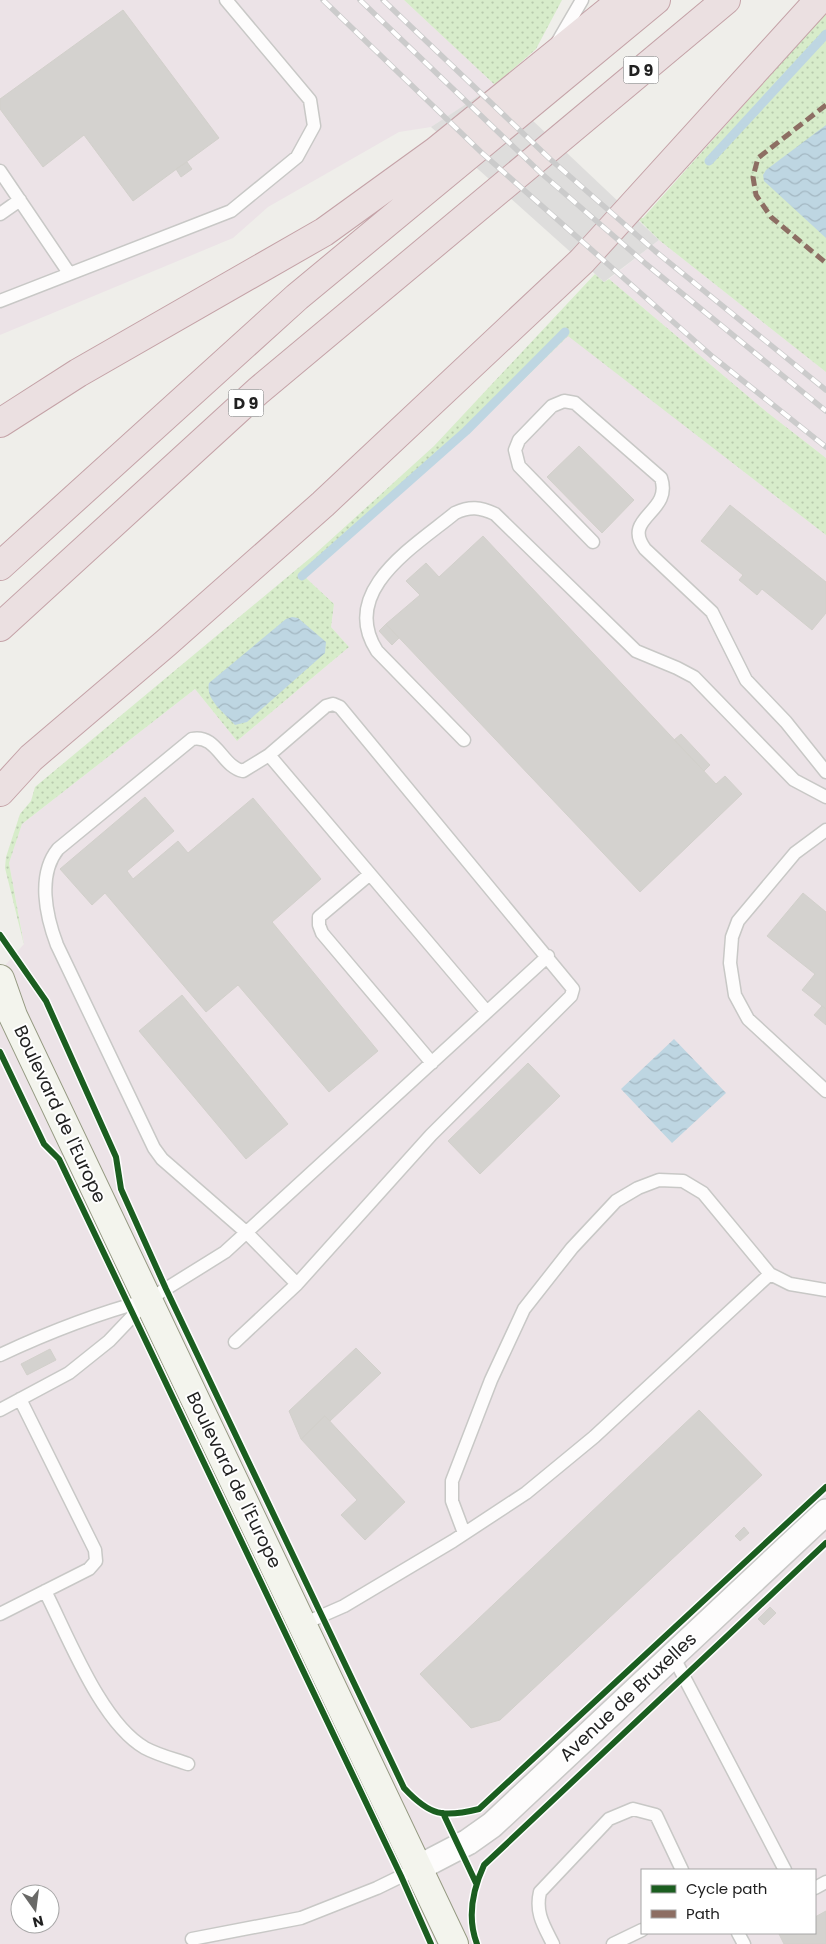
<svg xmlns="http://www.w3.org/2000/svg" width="826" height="1944" font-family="Poppins,sans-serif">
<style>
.industrial{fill:#ece3e7;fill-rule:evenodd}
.grass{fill:url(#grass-dots)}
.water{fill:url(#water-waves)}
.pier{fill:#dedddc}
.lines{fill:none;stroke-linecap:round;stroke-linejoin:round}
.stream{stroke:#bed6e2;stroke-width:9}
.building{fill:#d4d2cf;stroke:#d2d0cb}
.lane-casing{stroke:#c8c8c6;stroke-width:15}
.street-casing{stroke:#c8c8c6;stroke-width:28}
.secondary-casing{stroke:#959a82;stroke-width:30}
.highway-casing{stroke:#c4a2a7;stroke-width:30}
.lane{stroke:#fdfcfc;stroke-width:12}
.street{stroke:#fdfcfc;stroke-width:25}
.secondary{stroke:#f3f4ed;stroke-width:28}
.highway{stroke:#ebe0e1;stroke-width:28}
.rail-casing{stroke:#cbcbcb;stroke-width:5.5}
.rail{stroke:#fff;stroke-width:4;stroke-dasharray:11;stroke-linecap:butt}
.quiet{stroke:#8d6e63;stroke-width:5;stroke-dasharray:10 5;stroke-linecap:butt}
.cycleway-casing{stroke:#fff;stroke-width:9}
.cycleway{stroke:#1b5e20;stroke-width:6}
.labels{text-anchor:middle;stroke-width:4;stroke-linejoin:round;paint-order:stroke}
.shield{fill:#fff;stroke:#646464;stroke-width:1}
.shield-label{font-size:16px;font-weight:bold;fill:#212121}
.street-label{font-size:18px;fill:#212121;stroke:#fff}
</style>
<defs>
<pattern id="grass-dots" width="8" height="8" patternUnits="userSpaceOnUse" patternTransform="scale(1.25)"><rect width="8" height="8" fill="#d7ecca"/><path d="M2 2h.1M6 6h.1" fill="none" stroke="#b8caad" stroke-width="1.8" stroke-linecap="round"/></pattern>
<pattern id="water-waves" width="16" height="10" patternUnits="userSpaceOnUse" patternTransform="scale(1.25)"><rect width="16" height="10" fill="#bed6e2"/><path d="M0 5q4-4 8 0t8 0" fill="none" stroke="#a3b7c2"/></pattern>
</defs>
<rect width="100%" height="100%" fill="#efeeea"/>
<path class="industrial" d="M0,0H404L495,85L431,127L399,132L268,207L233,238L0,335Z
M659,240L826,372V458L768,413L609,279Z
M568,335L826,535V1944H0V971L24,944L9,863L22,824L195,689L237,741L349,647L331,627L334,604L305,577L469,433ZM642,1870H815V1933H642ZM20,1894H50V1924H20Z"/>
<path class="grass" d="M404,0H562L536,49L495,85Z
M826,13V372L659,240L637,218H643Z
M595,274L604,282L609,279L768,413L826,458V535L568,336L469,433L305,577L334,604L331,627L349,647L237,741L195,689L22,824L9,863L24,945L5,868L6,857L20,814L31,801L35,787L315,554L434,446Z"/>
<path class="water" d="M826,125V238L764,181L763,175L766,170Z
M292,617L298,618L326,642L325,653L247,722L235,725C225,713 205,700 209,683L286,619Z
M674,1039L726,1093L672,1143L621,1089Z"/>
<path class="pier" d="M495,85L659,240L604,282L431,127Z"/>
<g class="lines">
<path class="stream" d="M709,161L826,34
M302,576L466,431L565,332"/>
</g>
<path class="building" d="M123,10L219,138L133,201L84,135L43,167L0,109V99Z
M187,162L192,169L181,177L176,169Z
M579,446L634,500L602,533L547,477Z
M730,505L826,582V613L812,630L762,589L757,595L739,580L743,575L701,541Z
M483,536L716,784L725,776L742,794L640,892L386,624L420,595L406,581L426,563L439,577Z
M386,624L399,638L392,645L379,631Z
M681,734L710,765L704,771L674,740Z
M145,797L174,831L127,871L133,879L178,841L188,853L253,798L321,879L272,922L378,1051L329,1092L238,985L206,1012L105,893L92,905L60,869Z
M803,893L826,912V1009L802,990L815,974L767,936Z
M182,995L288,1124L246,1159L139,1031Z
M822,1006L826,1009V1025L814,1015Z
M528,1063L560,1096L480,1174L448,1141Z
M356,1348L381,1373L330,1421L325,1416L301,1439L289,1411Z
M50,1349L56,1360L27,1375L21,1364Z
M699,1410L762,1475L500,1720L471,1728L420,1674Z
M325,1416L405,1502L365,1540L341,1515L357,1500L301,1439Z
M744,1527L749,1533L740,1541L735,1536Z
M770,1607L776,1613L764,1625L758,1619Z
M826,1911V1944H784L779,1934L815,1933V1917Z"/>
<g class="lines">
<g class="lane-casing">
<path id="lane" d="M557,43L582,0
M0,171L69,273
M0,214L20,200
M0,301L231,211L297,157L314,126L310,100L226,0
M593,542L519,466L515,450L519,440L552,406L564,401L575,403L661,478C673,513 621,517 645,549L712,612L746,680L786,722L826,772
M464,740L377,651C338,591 415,546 455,513C470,506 480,507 495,514L636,651L677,668L694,677L794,780L826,797
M269,755L487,1012
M826,830L795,853L738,921L732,937L730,963L735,995L748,1019L826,1091
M370,874L319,917V925L322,933L432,1063
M148,1300L225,1252L548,956
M235,1342L297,1284L431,1135L571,996L573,989L340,707L333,704L326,706L269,755L243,771C222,767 217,734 192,739L58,849C37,875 46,916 57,945L154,1148L162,1159L247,1233L297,1284
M0,1355C49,1332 95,1314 148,1300L109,1341L69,1373L0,1410
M464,1533L452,1501V1481L491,1380L524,1309L572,1248L616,1201L638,1188L659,1180L683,1181L703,1193L770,1274L790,1284L826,1290
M45,1591C68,1636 101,1723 145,1748C158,1755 174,1759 188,1764
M0,1614L89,1569L96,1561L95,1550L20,1399
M303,1624L344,1606L453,1541L526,1493L594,1437L770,1274
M673,1656L785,1870
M815,1888L826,1882
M738,1933L744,1944
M192,1939L301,1918L377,1888L420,1867
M553,1944C544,1926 535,1913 540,1892L609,1819L633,1809L656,1815L682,1870
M613,1944L642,1930"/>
</g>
<g class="street-casing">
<path id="street" d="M420,1867L468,1842L492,1825L826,1512"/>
</g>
<g class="secondary-casing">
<path id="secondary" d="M0,979L13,1016L454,1944"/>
</g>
<g class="highway-casing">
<path id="highway" d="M0,423L78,373L324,232L436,151L622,0
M0,566L297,297L656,0
M0,627L258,391L726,0
M0,792L31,758L166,643L323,504L582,261L819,0"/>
</g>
<use href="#lane" class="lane"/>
<use href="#street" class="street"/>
<use href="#secondary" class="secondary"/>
<use href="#highway" class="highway"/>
<g class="rail-casing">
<path id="rail" d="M323,0L482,153L713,357L826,447
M360,0L541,173L646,264L826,411
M383,0L550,159L655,251L826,390"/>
</g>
<use href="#rail" class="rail"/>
<path class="quiet" d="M826,105L758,158L753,177L756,195L771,217L826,263"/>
<g class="cycleway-casing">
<path id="cycleway" d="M0,935L46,1001L116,1157L121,1189L166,1289L404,1788C430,1816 443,1818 479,1809L826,1487
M0,1052L44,1144L59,1159L401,1876L431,1944
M443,1813L476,1883
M477,1944C467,1918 473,1889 484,1865L826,1543"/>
</g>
<use href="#cycleway" class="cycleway"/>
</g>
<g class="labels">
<g class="shield">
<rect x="623.5" y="56.5" width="35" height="27" rx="4"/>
<rect x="228.5" y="389.5" width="35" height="27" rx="4"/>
</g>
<g class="shield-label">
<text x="641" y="76">D 9</text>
<text x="246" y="409">D 9</text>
</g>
<g class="street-label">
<text transform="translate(60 1114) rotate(65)" y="6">Boulevard de l'Europe</text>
<text transform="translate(234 1480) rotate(64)" y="6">Boulevard de l'Europe</text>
<text transform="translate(628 1697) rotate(-43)" y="6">Avenue de Bruxelles</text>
</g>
</g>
<rect x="641" y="1869" width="175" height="65" fill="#ffffff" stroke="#a6a6a6"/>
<rect x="651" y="1885" width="25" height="8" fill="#1b5e20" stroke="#a6a6a6"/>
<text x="686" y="1894" font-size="15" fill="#212121">Cycle path</text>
<rect x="651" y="1910" width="25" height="8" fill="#8d6e63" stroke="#a6a6a6"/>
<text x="686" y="1919" font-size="15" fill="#212121">Path</text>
<g transform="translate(35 1909) rotate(166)"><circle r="24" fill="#ffffff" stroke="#a6a6a6"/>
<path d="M0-4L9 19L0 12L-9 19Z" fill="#696967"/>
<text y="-8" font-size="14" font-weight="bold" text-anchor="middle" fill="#212121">N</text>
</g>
</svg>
